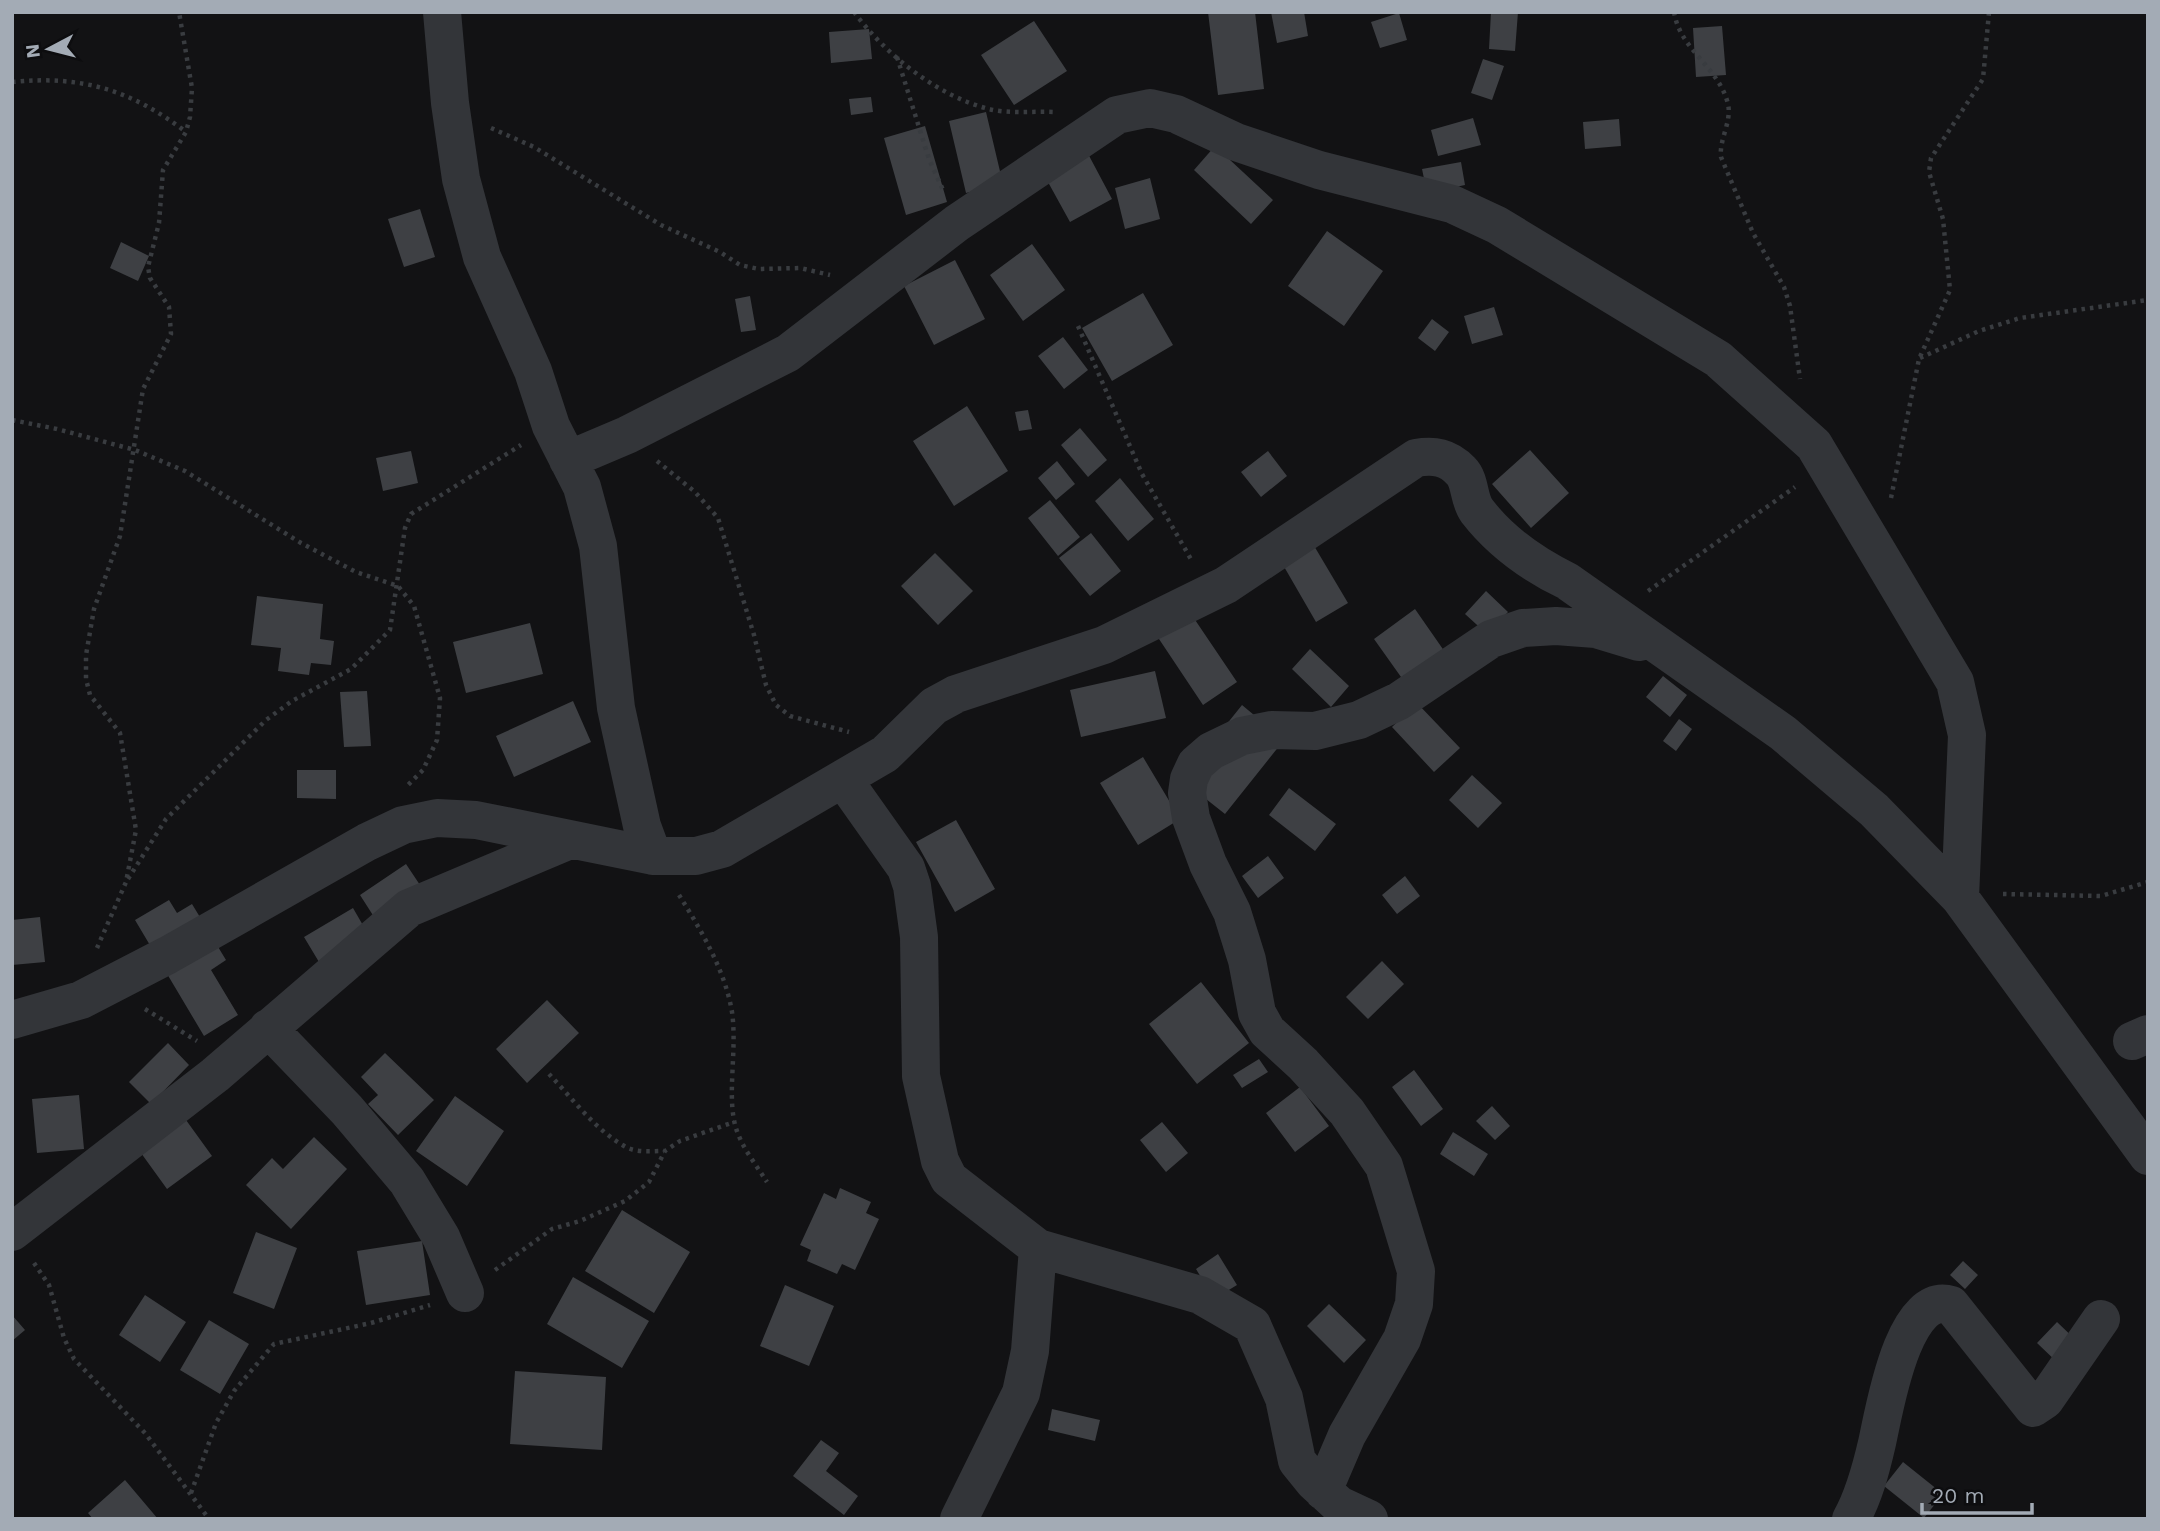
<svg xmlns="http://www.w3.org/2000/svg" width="2160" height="1531" font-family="'Work Sans',sans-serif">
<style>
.building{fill:#3e4044}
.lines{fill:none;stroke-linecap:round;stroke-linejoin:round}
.path{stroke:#393c40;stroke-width:4.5;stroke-dasharray:3.5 5;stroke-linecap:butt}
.street{stroke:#333539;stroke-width:38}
</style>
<rect width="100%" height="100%" fill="#121214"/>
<path class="building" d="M1208,12H1255L1264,89L1218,95Z
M1271,12H1304L1308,36L1277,43Z
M1491,12H1518L1515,51L1489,49Z
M1399,13L1407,40L1380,48L1371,22Z
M1034,21L1067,71L1014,105L981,55Z
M1722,26L1726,75L1696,77L1693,28Z
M869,29L872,59L831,63L829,32Z
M1483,59L1504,66L1492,100L1471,93Z
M871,97L873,112L851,115L849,99Z
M986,112L1003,184L966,193L949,121Z
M1473,118L1481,145L1438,156L1431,130Z
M1619,119L1621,146L1585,149L1583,122Z
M925,126L947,202L906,215L884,138Z
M1215,146L1273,200L1251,224L1194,170Z
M1086,150L1112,199L1070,222L1043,173Z
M1461,162L1465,185L1427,193L1422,169Z
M1150,178L1160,219L1125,229L1115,188Z
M420,209L435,257L404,267L388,219Z
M1327,231L1383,271L1344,326L1288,286Z
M121,242L149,256L138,281L110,268Z
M1032,244L1065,290L1023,321L990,275Z
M955,260L985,319L934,345L904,286Z
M1143,293L1173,345L1112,381L1082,328Z
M750,296L756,330L741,332L735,299Z
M1494,307L1503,335L1472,344L1464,316Z
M1432,319L1449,332L1435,351L1418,338Z
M1063,337L1088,370L1064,389L1038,356Z
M967,406L1008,471L954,506L913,441Z
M1028,410L1032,429L1019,431L1015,412Z
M1080,428L1107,460L1088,477L1061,445Z
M1530,450L1569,493L1531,528L1492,484Z
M411,451L418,483L383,491L376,458Z
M1268,451L1287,476L1261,497L1241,472Z
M1057,461L1075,484L1056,500L1038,478Z
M1120,478L1154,519L1128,541L1095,501Z
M1050,500L1080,537L1058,556L1028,518Z
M1091,533L1121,571L1090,596L1059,558Z
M1310,539L1348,603L1316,622L1279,558Z
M935,553L973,591L938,625L901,586Z
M1486,591L1508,612L1487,634L1465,614Z
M257,596L323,604L320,639L334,641L331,665L311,663L309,675L278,671L281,648L251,645Z
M1185,605L1237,682L1203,705L1151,627Z
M1415,609L1447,655L1406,684L1374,639Z
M530,623L543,674L466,693L453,642Z
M1310,649L1349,686L1331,707L1292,669Z
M1155,671L1166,718L1081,737L1070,690Z
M1663,676L1687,695L1670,717L1646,697Z
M367,691L371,746L344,747L340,692Z
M573,701L591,742L514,777L496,736Z
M1417,703L1460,748L1434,772L1392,727Z
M1242,705L1284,740L1225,814L1182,780Z
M1679,719L1692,729L1676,751L1663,741Z
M1143,757L1180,819L1138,845L1100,783Z
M297,770H336V799L297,798Z
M1472,775L1502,803L1478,828L1449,800Z
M1289,788L1336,824L1315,851L1269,815Z
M956,820L995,889L955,912L916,842Z
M1268,856L1284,878L1258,898L1242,876Z
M406,864L422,888L376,920L360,895Z
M1405,876L1420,896L1397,914L1382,895Z
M169,900L177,913L192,904L226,960L211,970L238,1015L204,1036L135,920Z
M353,908L368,934L319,962L304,937Z
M40,917L45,962L12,965V920Z
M1382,961L1404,984L1368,1019L1346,997Z
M1201,982L1249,1043L1197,1084L1149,1024Z
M547,1000L579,1033L527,1083L496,1049Z
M168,1043L189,1065L151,1104L129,1082Z
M385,1053L434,1100L398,1135L368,1104L378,1095L361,1077Z
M1259,1059L1268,1072L1242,1088L1233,1075Z
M1414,1070L1443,1109L1421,1126L1392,1087Z
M1300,1087L1329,1126L1295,1152L1266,1113Z
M79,1095L84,1149L37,1153L32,1099Z
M455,1096L504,1131L467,1186L416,1151Z
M1492,1106L1510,1126L1495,1140L1476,1121Z
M186,1120L212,1156L167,1189L141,1153Z
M1162,1122L1188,1153L1166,1172L1140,1140Z
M1453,1132L1488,1154L1474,1176L1440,1154Z
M314,1137L347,1169L291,1229L246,1185L272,1158L283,1169Z
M840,1188L871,1202L866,1213L879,1219L855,1270L842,1264L837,1274L807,1261L811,1250L800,1245L824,1193L836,1199Z
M622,1210L690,1252L654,1313L585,1271Z
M256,1232L297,1248L274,1309L233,1293Z
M422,1241L430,1295L366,1305L357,1251Z
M1218,1254L1237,1285L1214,1299L1196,1269Z
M1963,1261L1978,1275L1965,1289L1950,1275Z
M573,1277L649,1321L622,1368L547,1324Z
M785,1285L834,1306L809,1366L760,1346Z
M145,1295L186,1322L160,1362L119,1335Z
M1329,1304L1366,1340L1344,1363L1307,1326Z
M12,1315L25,1330L12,1341Z
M209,1320L249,1344L220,1394L180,1370Z
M2057,1322L2080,1344L2060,1365L2037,1343Z
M515,1371L606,1377L602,1450L510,1444Z
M1052,1409L1100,1420L1095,1441L1048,1430Z
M821,1440L839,1453L826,1471L858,1496L844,1515L793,1476Z
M1903,1462L1943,1494L1924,1518L1884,1486Z
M125,1480L158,1519H93L88,1513Z"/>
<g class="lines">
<path class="path" d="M854,12C885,54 937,96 989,109C1008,114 1033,111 1054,112
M1674,12C1680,50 1719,67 1728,104C1732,122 1719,139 1721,157L1753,233L1784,287L1790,306L1800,379
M897,57L929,159L943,190
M12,82C82,75 131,90 186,132
M491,128L534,147L661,225L720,252L740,265L759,269L800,268L830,275
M1078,326L1142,474L1192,561
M1920,358L1979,331L2020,318L2148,300
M12,420L57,429L135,450L185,471L301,543L356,572L398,586L414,606L440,698L437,740L423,770L408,785
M657,461L695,492L718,518L754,635L766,685L776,705L790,716L849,732
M1891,498L1919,359L1950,290L1943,219L1929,172L1931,158L1983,79L1989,12
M1648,591L1795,487
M128,879L166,819L266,720L292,701L351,669L390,630L405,528L411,514L521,445
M2003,894L2101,896L2148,882
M679,895C701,930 725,970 732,1012C737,1048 728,1089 734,1120C738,1143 755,1163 767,1182
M97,948L126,882L136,830L120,733L90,695L86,679V655L94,609L120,536L143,389L171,334L169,307L150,278L148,267L159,223L163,170L186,132L190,117L192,88L179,12
M145,1009L197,1041
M549,1074C572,1098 596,1131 626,1147C637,1153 651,1151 664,1151
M34,1263L49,1285L64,1338L74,1359L145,1433L209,1519
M495,1270L552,1229L580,1221L625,1201L649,1182L665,1151L680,1141L734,1122
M191,1493L216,1423L234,1391L274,1344L371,1323L430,1305"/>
<path class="street" d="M442,12L450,103L461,179L482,257L533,371L551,426L582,487L598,546L616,708L642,826L653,856
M568,460L627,435L788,353L957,223L1117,115L1150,108L1176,114L1236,142L1319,170L1452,204L1497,225L1718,359L1814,445L1955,682L1967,735L1960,898
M843,779L906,868L912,886L919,937L921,1076L940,1161L949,1179L1038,1248L1200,1295L1252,1325L1284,1398L1297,1461L1314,1482L1339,1505L1369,1519
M12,1020L81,1000L168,955L367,842L403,825L437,818L476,820L653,856H696L722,849L885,754L934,706L956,694L1104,645L1226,585L1416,458C1434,455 1448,457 1461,471C1471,481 1468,499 1477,511C1501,542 1532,564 1567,581L1783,733L1874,810L1960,898L2148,1156
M268,1028L347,1110L407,1181L441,1237L465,1293
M2132,1041L2148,1034
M12,1232L215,1075L409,908L570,840
M1323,1491L1347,1435L1402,1339L1414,1304L1416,1271L1384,1166L1347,1112L1303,1064L1267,1031L1257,1013L1247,960L1232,912L1208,864L1191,818L1187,793L1189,779L1196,764L1211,751L1242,736L1272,730L1315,731L1359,720L1399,701L1491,639L1523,628L1556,626L1596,629L1639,642
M959,1519L1021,1393L1030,1351L1038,1248
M1851,1519C1864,1496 1871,1469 1877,1443C1884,1412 1903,1290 1951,1305L2033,1408L2045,1400L2101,1319"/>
</g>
<rect width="2160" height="1531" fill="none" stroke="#a3abb5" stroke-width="28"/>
<g transform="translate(49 49) rotate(263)" stroke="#0d0d0f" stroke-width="5" paint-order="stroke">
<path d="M0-5L12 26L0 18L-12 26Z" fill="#a3abb5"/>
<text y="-10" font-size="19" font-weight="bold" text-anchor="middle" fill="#a3abb5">N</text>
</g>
<path d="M1922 1503v10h110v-10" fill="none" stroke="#a3abb5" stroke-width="3.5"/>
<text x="1932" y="1503" font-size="21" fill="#a3abb5" stroke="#0d0d0f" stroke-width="5" paint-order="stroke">20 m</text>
</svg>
